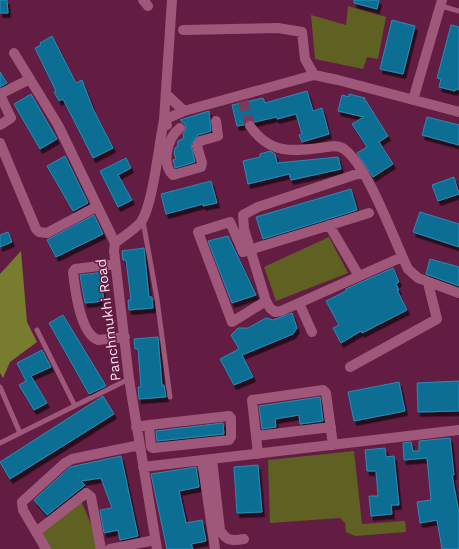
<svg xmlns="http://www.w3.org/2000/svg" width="459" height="549" font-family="'Work Sans',sans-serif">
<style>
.green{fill:#5e6122}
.forest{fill:#787c2f}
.building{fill:#0d6e94;stroke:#298bb6;filter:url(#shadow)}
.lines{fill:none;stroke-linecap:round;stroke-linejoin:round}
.minor-tunnel{stroke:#7a3a5b;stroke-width:10;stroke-dasharray:10 5;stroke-linecap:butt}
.service{stroke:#9f5879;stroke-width:5}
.minor{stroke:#9f5879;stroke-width:10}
.labels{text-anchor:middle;stroke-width:3;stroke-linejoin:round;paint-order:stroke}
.street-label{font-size:14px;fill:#fbe0eb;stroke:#631d42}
</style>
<defs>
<filter id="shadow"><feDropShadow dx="2.5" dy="4.5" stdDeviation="0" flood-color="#0009"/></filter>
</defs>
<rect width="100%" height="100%" fill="#631d42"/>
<path class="green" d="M348,6L386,17L378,59L367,57L363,69L315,59L311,15L346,25Z
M329,237L348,273L276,301L264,267Z
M354,451L362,524L405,521L406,532L355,536L346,532L345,523L340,518L270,523L268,460Z
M78,494L96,536L97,549H42L30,531Z"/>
<path class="forest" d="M21,251L27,322L37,342L10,362L3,378L0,373V274Z"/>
<path class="building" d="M0,0H7L8,13H0Z
M354,0H379L377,9L354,3Z
M392,20L415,26L403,74L380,69Z
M451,25L459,27V90L456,89L455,91L439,87L441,79L437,78Z
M52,36L76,83L82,80L93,109L113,148L93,158L63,99L59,101L54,92L56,91L35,48L41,45L40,43Z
M0,72L7,83L0,87Z
M307,91L313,111L322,108L329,134L302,142L299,135L302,134L296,114L277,119L276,117L255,122L249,120L244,125L237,126L232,105L263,98L265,103Z
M31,94L57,139L40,149L14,104Z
M349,94L365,98L364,101H366L388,136L379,142L393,164L373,177L357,153L367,147L352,124L364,117L338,111L342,95L349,97Z
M209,111L211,131L198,135L191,145L195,162L175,168L173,160L176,159L174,153L175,148L177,147L178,141L184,138L183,134L186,129L185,124L180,120Z
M427,117L459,125V145L422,135Z
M270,151L275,154L277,163L338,157L341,169L291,180L289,174L248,184L243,161L260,157V154Z
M65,156L88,203L73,211L47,166Z
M126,158L131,168L118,175L132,200L118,207L100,171Z
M454,177L459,194L438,201L432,185Z
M211,181L217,203L203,206V204L166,214L161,194Z
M351,189L357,210L263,239L256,217Z
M420,212L459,224V247L413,232Z
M94,215L103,234L56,257L47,240Z
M8,232L12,242L0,247V235Z
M228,236L256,295L232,303L208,241Z
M144,248L149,297H152L153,308L129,310L128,300H131L126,260H123L122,251Z
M430,259L459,267V286L426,274Z
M393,268L399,282L396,284L399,290H397L407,310L362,333L361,331L341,343L333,328L339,325L326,301L346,291V289Z
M105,272L106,281H101L104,301L85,303L80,275Z
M292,313L297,328L293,334L242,355L253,377L234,385L220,359L239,349L231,335L238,328H248L266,318L273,320Z
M63,315L106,386L89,394L49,323Z
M158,337L162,385H164L166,397L139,399L138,387H141L138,349H135L134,339Z
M42,350L51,367L31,376L47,403L34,410L19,385L26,381L17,363Z
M459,381V411L418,412L417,383Z
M399,382L405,411L354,421L348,392Z
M103,396L114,414L10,479L0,462Z
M320,397L323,421L300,424L299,415L275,419L276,427L262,429L259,406Z
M223,423L224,434L157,441L156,431Z
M450,438L454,475H452L459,513V549H442L437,520L420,523L417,502L431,500L427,458L404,460L403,443L411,442L413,451H419V441Z
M385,448L386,457L394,456L399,505H391L392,514L371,516L369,496H378L376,471H367L365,450Z
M121,456L138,536L120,540L118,530L104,533L100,510L112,508L101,478L81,481L85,485L47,515L34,500L70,467Z
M258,465L262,512L237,513L234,467Z
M196,467L199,487L179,491L186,523L202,520L206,541L191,544L193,549H167L151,474Z"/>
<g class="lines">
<path class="minor-tunnel" d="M243,101L250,126"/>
<path class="service" d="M441,6L459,11
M143,221L157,299L170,397
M37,330L75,406
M0,387L20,433
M0,443L129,379"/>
<path class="minor" d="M143,0L148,6
M183,30L278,28L302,32L305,59L314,75
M14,53L58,125L115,243
M0,94L30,79
M166,94L184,111
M0,95L11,118L0,125
M413,100L442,0
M167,125L164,120L172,0
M250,126C271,156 295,151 327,147C333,146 339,145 344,149C368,166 394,240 408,269L418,278L459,293
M180,128C167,138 161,164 173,175L201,167L202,163L197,146L200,141L218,136L216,121
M0,143L36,229L39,232L47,233L96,207
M363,172L258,207L243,215L244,229L266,301L270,308L275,312L281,311L402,257
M329,225L359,276
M115,264L75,269L73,272C75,289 80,334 98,340L125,337
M266,301L232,322L198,232L230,222L243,252L369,213
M299,303L312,332
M350,367L437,319L428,283
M136,427L149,425L229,416L231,418V437L229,440L153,448L151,447L149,425
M256,436L331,427
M258,454L252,400L323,390L326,393L333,445
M212,459L220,530C226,541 232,541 244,539
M202,460L215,549
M143,467L459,430
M36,532L23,510L22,502L65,463L72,459L140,445
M46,549L36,532L86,493L91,497L101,549
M110,549L155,540
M157,549L129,379L114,251L115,243C124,236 134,230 141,222C153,205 159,143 164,120L184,111L314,75L338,80L459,112"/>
</g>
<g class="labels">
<g class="street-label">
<text transform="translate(108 320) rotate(-97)" y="5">Panchmukhi Road</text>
</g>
</g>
</svg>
